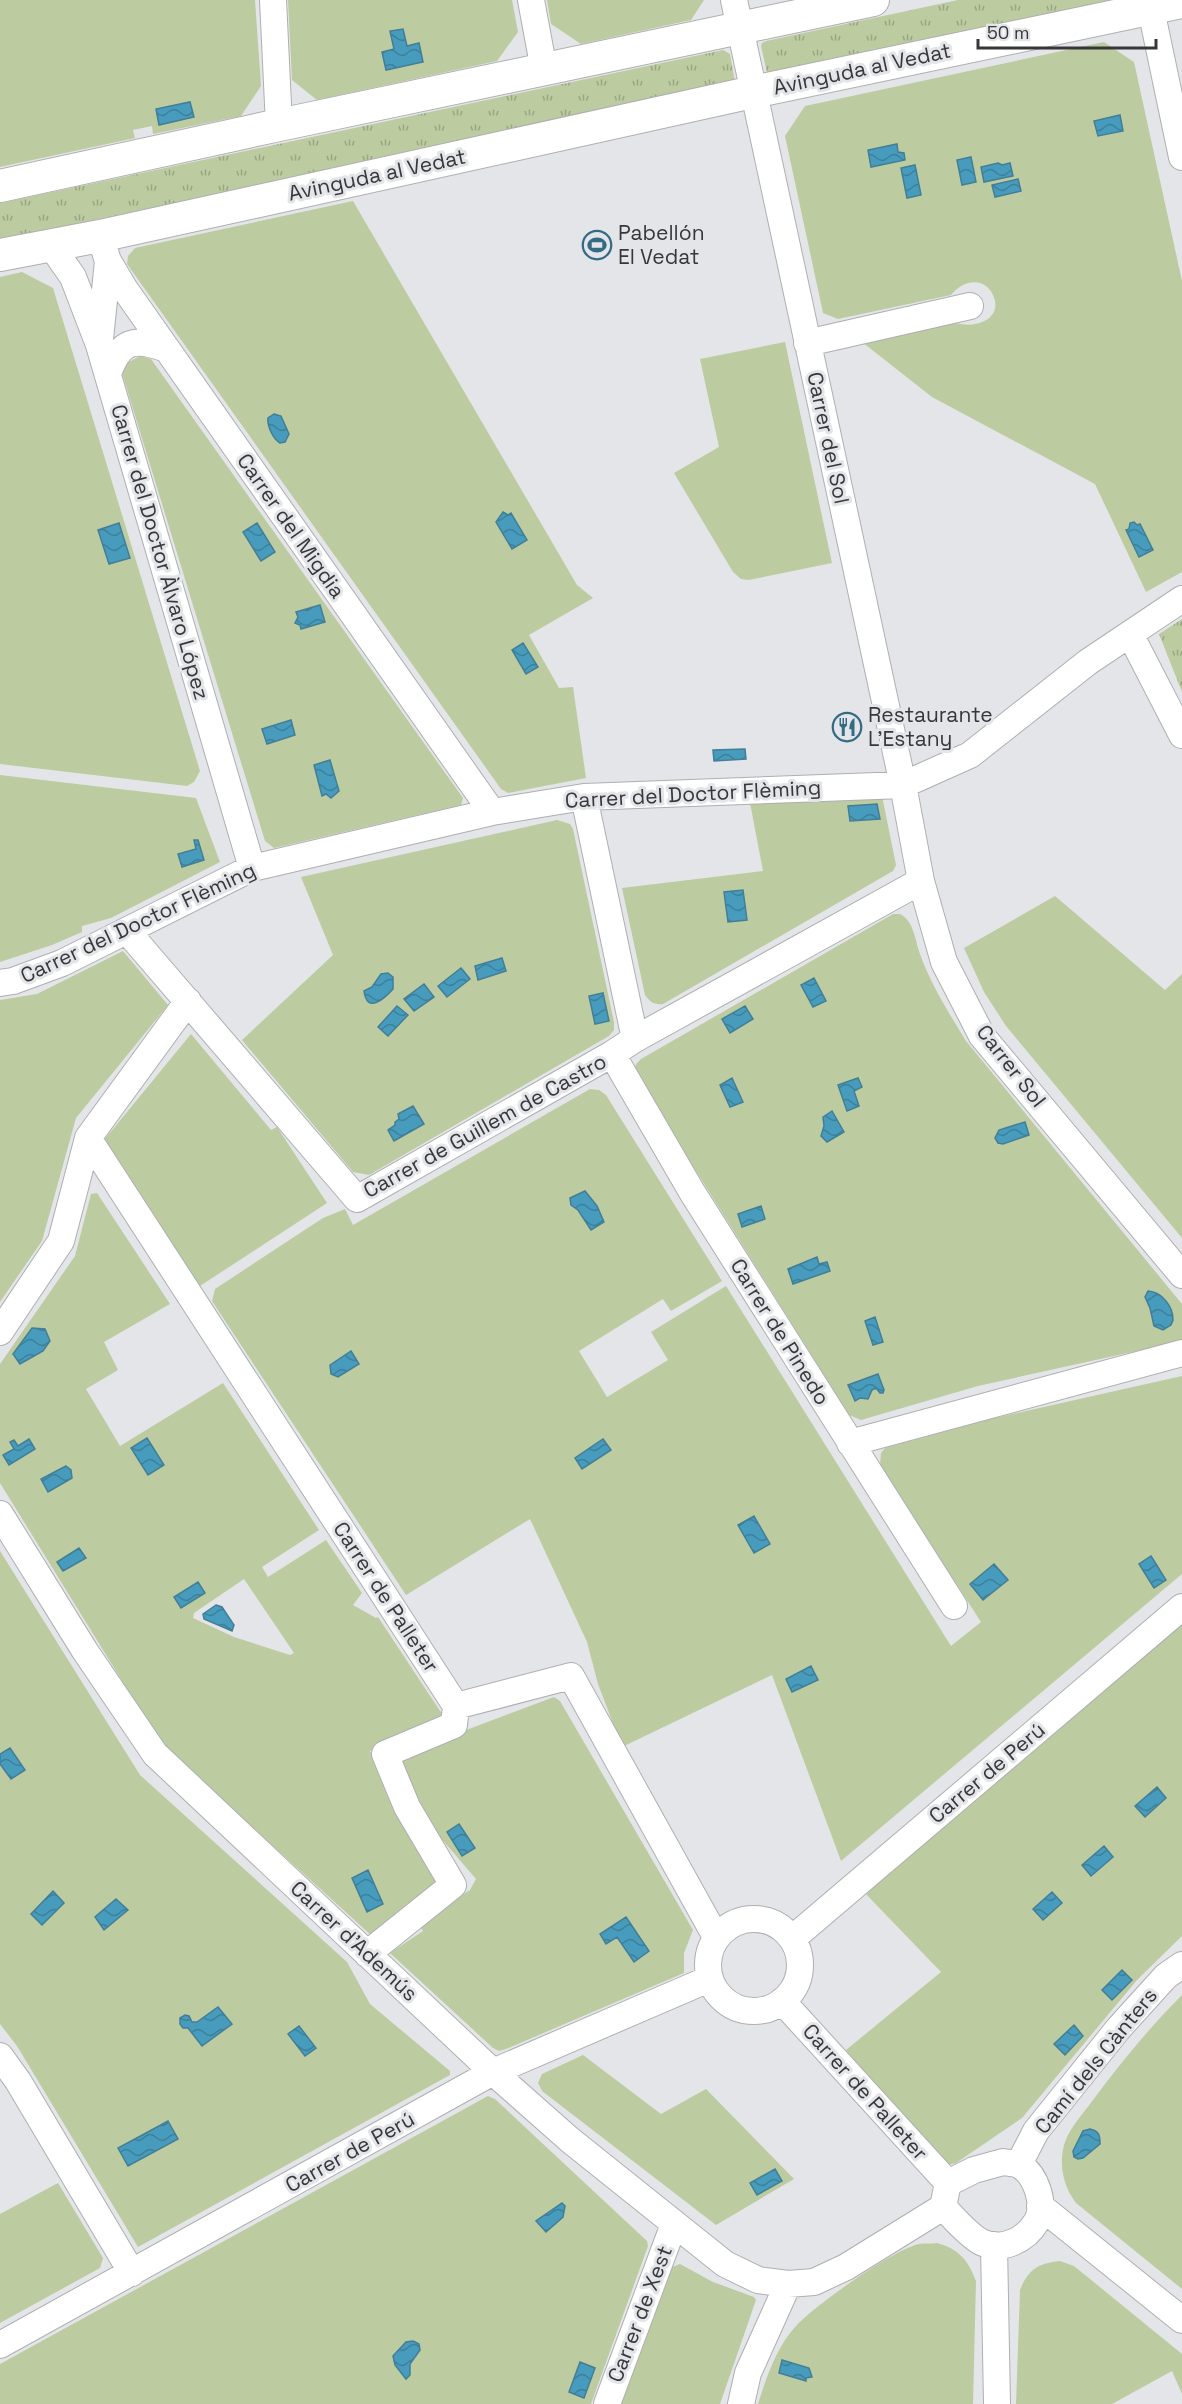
<svg xmlns="http://www.w3.org/2000/svg" width="1182" height="2404" font-family="'Space Grotesk',sans-serif">
<style>
.green{fill:#bdcba0;fill-rule:evenodd}
.park{fill:url(#park-tufts)}
.water{fill:url(#water-waves);stroke:#427e96;stroke-width:1.5}
.lines{fill:none;stroke-linecap:round;stroke-linejoin:round}
.minor-casing{stroke:#aeafb2;stroke-width:28}
.tertiary-casing{stroke:#aeafb2;stroke-width:34}
.minor{stroke:#fff;stroke-width:26}
.tertiary{stroke:#fff;stroke-width:32}
.labels{text-anchor:middle;stroke-width:6;stroke-linejoin:round;paint-order:stroke}
.street-label{font-size:21px;fill:#373739;stroke:#e4e5e9}
.poi-label{font-size:21px;fill:#373739;stroke:#e4e5e9;text-anchor:start}
</style>
<defs>
<pattern id="park-tufts" width="24" height="20" patternUnits="userSpaceOnUse" patternTransform="scale(1.5)"><rect width="24" height="20" fill="#bdcba0"/><path d="M3 7l-1-3M5 7V3M7 7l1-3M15 17l-1-3M17 17v-4M19 17l1-3" fill="none" stroke="#9aa683"/></pattern>
<pattern id="water-waves" width="16" height="10" patternUnits="userSpaceOnUse" patternTransform="scale(1.5)"><rect width="16" height="10" fill="#479cbe"/><path d="M0 5q4-4 8 0t8 0" fill="none" stroke="#3c809b"/></pattern>
</defs>
<rect width="100%" height="100%" fill="#e4e5e9"/>
<path class="green" d="M0,0H255L261,86L241,116L153,134L152,126L133,130L135,138L0,167Z
M288,0H512L518,32L497,61L317,100L292,80Z
M547,0H704L691,20L581,44L551,24Z
M1104,42L1134,62L1182,281V572L1146,592L1095,484L932,397L862,342L957,323C971,328 999,322 995,301C989,276 964,278 951,295L838,319L823,313L785,136L805,106Z
M353,201L577,585L593,598L529,635L559,688L573,687L586,778L508,793L501,789L127,264L128,256L135,248Z
M22,272L53,288L200,771L194,782L187,786L0,764V277Z
M785,342L832,563L749,580L741,579L733,572L674,473L719,447L700,359Z
M140,356L151,359L463,798L461,805L274,848L265,841L122,373L127,363Z
M0,775L196,798L220,862L111,918L82,926V932L52,945L0,962Z
M882,796L896,865L893,871L663,1004C654,1005 650,1002 645,995L622,888L763,871L750,803Z
M557,820L570,824L573,829L614,1022V1030L609,1036L369,1175L353,1172L242,1040L333,955L301,877Z
M1055,896L1165,990L1182,974V1238L1006,1026L984,992L964,948Z
M893,914H900C914,921 915,940 920,954C931,985 949,1013 966,1041L1182,1304V1341L978,1386L861,1420L849,1415L634,1072L636,1064L641,1059Z
M123,951L168,1005L76,1118L42,1241L0,1302V1000L37,994Z
M191,1034L271,1130L277,1127L327,1203L200,1286L104,1140Z
M590,1089L599,1090L606,1095L722,1281L671,1311L663,1299L579,1351L607,1397L668,1360L651,1332L726,1286L951,1646L981,1622L880,1465L881,1453L885,1448L990,1419L1182,1376V1574L841,1861L772,1675L622,1747L598,1684L587,1642L530,1519L406,1595L212,1301L215,1289L323,1218L345,1209L353,1225Z
M97,1193L170,1304L104,1342L118,1370L86,1389L120,1446L223,1383L319,1530L262,1567L268,1577L326,1540L362,1593L353,1605L376,1618L378,1617L446,1720L445,1723L370,1751L439,1889L372,1936L161,1744L0,1483V1364L75,1256L91,1194ZM244,1579L294,1653L290,1655L234,1637L193,1618L194,1613Z
M0,1551L140,1775L347,1962L370,2004L450,2071V2075L138,2247L17,2046L0,2024Z
M1182,1620V1936L1137,1980L1022,2118L956,2163L947,2165L935,2159L846,2050L941,1972L862,1890Z
M554,1697L560,1701L693,1930L684,1953V1973L506,2049L499,2051L493,2048L390,1953L423,1931L418,1923L470,1890L476,1879L421,1815L397,1756Z
M1182,1995V2289L1076,2203C1063,2186 1058,2163 1065,2142C1070,2128 1081,2116 1090,2104C1118,2066 1149,2028 1182,1995Z
M583,2055L661,2114L706,2089L794,2179L716,2225L542,2091L538,2083L542,2074Z
M488,2096L495,2099L647,2241L648,2246L591,2404H0V2364Z
M58,2183L103,2258L100,2268L0,2323V2214Z
M937,2243C959,2249 968,2260 976,2281L973,2404H758C766,2378 777,2346 796,2326C814,2306 894,2249 919,2244C924,2243 931,2244 937,2243Z
M1060,2261L1074,2266L1182,2354V2394L1172,2371L1112,2404H1016L1020,2290C1028,2270 1038,2263 1060,2261Z
M680,2264L713,2282L754,2297L756,2300L720,2404H621L672,2267Z"/>
<path class="park" d="M958,0H1129L770,76L767,73L761,46L762,43L766,41Z
M723,50L730,54L735,82L731,85L0,240V203Z
M1182,619V692L1159,634Z"/>
<path class="water" d="M403,29L407,46L419,43L423,62L386,70L382,52L394,49L390,31Z
M190,102L194,117L159,125L156,109Z
M1120,115L1123,131L1098,136L1094,121Z
M897,144L898,152L904,153L905,160L871,167L868,150Z
M971,157L976,182L962,185L957,160Z
M998,163L1002,165L1010,163L1013,176L984,182L981,167Z
M915,165L921,195L907,198L901,168Z
M1018,179L1021,191L995,197L992,185Z
M274,414L281,416L289,434L285,442L280,443C273,439 267,426 268,418Z
M503,512L508,515L511,513L527,540L512,549L496,522Z
M1134,522L1137,525L1140,524L1153,550L1139,557L1126,530L1129,529L1130,523Z
M119,523L130,558L109,564L98,530Z
M257,523L275,552L261,561L243,532Z
M320,605L325,622L301,629L300,625L295,623L298,617L296,612Z
M523,643L538,667L526,674L512,650Z
M291,720L295,735L267,744L262,729Z
M745,749L746,759L714,761L713,750Z
M330,760L339,791L331,798L326,794L322,796L314,765Z
M877,804L880,819L850,821L848,806Z
M194,840H198L204,860L182,867L178,854L196,849Z
M743,890L747,920L728,922L724,892Z
M502,958L506,971L478,980L475,966Z
M461,968L470,979L447,997L438,986Z
M388,973L393,977V989C385,998 367,1015 364,991L372,987L381,974Z
M814,978L826,1001L813,1007L801,985Z
M424,984L434,997L414,1011L404,999Z
M603,993L609,1021L595,1024L589,996Z
M397,1006L408,1015L388,1036L378,1027Z
M745,1006L753,1019L730,1033L722,1019Z
M732,1078L743,1102L730,1107L720,1085Z
M858,1078L862,1087L854,1091L859,1106L847,1111L838,1085Z
M413,1106L424,1124L394,1141L388,1130L395,1125V1122L399,1119L398,1114Z
M832,1111L844,1132L827,1142L821,1136L824,1126L823,1117Z
M1025,1122L1029,1135L1003,1144L998,1143L995,1138L999,1130Z
M585,1191L597,1206L604,1222L591,1230L578,1210L571,1205L570,1198Z
M761,1206L765,1219L742,1227L738,1214Z
M817,1257L819,1264L827,1262L830,1271L793,1284L788,1269Z
M1148,1291C1162,1292 1173,1306 1173,1320L1171,1325L1163,1330L1154,1326L1150,1308L1145,1297Z
M875,1317L883,1342L873,1345L865,1321Z
M32,1328L45,1329L50,1341L43,1351L20,1364L13,1354Z
M351,1351L359,1364L338,1377L331,1374L330,1365Z
M878,1374L884,1390L883,1393H880L876,1388L872,1390L868,1399L860,1398L855,1401L848,1385Z
M147,1438L164,1465L148,1475L131,1448Z
M29,1439L35,1449L9,1465L3,1455L14,1449L10,1442L14,1440L18,1446Z
M603,1439L611,1450L582,1469L575,1458Z
M66,1466L71,1470L72,1478L48,1492L41,1479Z
M754,1516L770,1544L754,1553L738,1525Z
M79,1548L86,1558L63,1571L57,1562Z
M1151,1556L1166,1580L1154,1588L1139,1564Z
M994,1564L1008,1580L983,1600L970,1584Z
M198,1582L205,1593L181,1608L174,1597Z
M216,1605L222,1607L234,1625L232,1631L204,1619L203,1614Z
M811,1666L818,1680L792,1692L786,1679Z
M10,1748L25,1770L11,1779L0,1764V1754Z
M1157,1787L1166,1798L1145,1817L1135,1806Z
M459,1824L475,1848L462,1856L447,1832Z
M1104,1846L1113,1857L1091,1876L1082,1865Z
M368,1870L383,1904L367,1912L352,1878Z
M53,1891L64,1903L42,1925L31,1914Z
M1052,1892L1062,1903L1043,1920L1033,1909Z
M116,1899L128,1910L104,1930L95,1917Z
M626,1917L649,1951L634,1962L617,1937L606,1944L600,1934Z
M1122,1970L1132,1980L1112,2000L1102,1990Z
M218,2007L232,2024L202,2046L188,2028H183L180,2024V2018L185,2015L189,2016L192,2022H197Z
M1074,2025L1083,2036L1065,2055L1054,2044Z
M299,2026L316,2048L305,2056L288,2034Z
M168,2121L178,2139L128,2166L118,2148Z
M1090,2129C1099,2131 1100,2135 1100,2144L1083,2158L1078,2159L1074,2157L1073,2151L1083,2131Z
M775,2169L782,2181L757,2195L750,2183Z
M562,2203L565,2206L563,2217L546,2232L536,2221Z
M413,2341L419,2344L420,2350L410,2364V2375L406,2379L395,2365L393,2356L406,2342Z
M782,2360L809,2368L812,2377L806,2378V2381L779,2373Z
M580,2362L595,2368L584,2398L569,2392Z"/>
<g class="lines">
<g class="minor-casing">
<path id="minor" d="M273,0L279,125
M531,0L544,70
M734,0L903,785L921,881L944,962L982,1036L1182,1275
M1149,0L1182,157
M100,236L108,261L124,288L492,812
M50,244L73,277L99,345L252,868
M100,339L108,261
M807,343L970,306
M108,374C120,340 134,337 166,349
M1130,634L1182,735
M584,797L635,1039
M127,931L357,1199L612,1054L635,1039L921,881
M0,983L13,981L62,963L252,868L492,812L584,797L903,785L970,755L1088,662L1182,599
M612,1054L692,1192L954,1606
M88,1138L456,1706L571,1676L716,1937
M0,1332L61,1241L88,1138L188,1001
M850,1443L1182,1353
M0,1514L85,1651L155,1754L493,2072L570,2140L725,2264L758,2280L788,2284L814,2282L846,2267L943,2207
M708 1965a46 46 0 1 1 92 0a46 46 0 1 1-92 0Z
M792,1939L1182,1607
M367,1954L453,1885L407,1807L385,1754L454,1725L456,1706
M782,2001L948,2183
M0,2056L18,2081L132,2273
M1003,2162C1009,2163 1016,2163 1021,2166C1036,2176 1046,2204 1037,2221C1026,2240 1002,2252 981,2242C967,2234 955,2219 943,2207L948,2183L974,2170Z
M1019,2164L1036,2131L1118,2029L1166,1976L1182,1965
M1040,2206L1182,2320
M994,2245L997,2404
M0,2345L493,2072L709,1979
M607,2404L674,2224
M741,2404L748,2373L788,2284"/>
</g>
<g class="tertiary-casing">
<path id="tertiary" d="M0,186L279,125L873,0
M0,255L100,236L753,92L1182,2"/>
</g>
<use href="#minor" class="minor"/>
<use href="#tertiary" class="tertiary"/>
</g>
<defs>
<g id="stadium-ring" transform="scale(1.5)"><circle r="9.5" fill="#e4e5e9" stroke="#336b85" stroke-width="1.5"/><path d="M0-5a6.5 5 0 1 0 0 10a6.5 5 0 1 0 0-10ZM-3.5-1.8h7v3.6h-7Z" fill="#336b85"/></g>
<g id="restaurant-ring" transform="scale(1.5)"><circle r="9.5" fill="#e4e5e9" stroke="#336b85" stroke-width="1.5"/><path d="M-5-6h1v4h1v-4h1v4h1v-4h1v5L-1.5 .5V6h-2V.5L-5-1ZM5-6V6H3V1.5H1.5Q1.5-4 5-6Z" fill="#336b85"/></g>
</defs>
<g fill-rule="evenodd">
<use href="#stadium-ring" x="597" y="245"/>
<use href="#restaurant-ring" x="847" y="727"/>
</g>
<g class="labels">
<g class="street-label">
<text transform="translate(862 69) rotate(-12)" y="7">Avinguda al Vedat</text>
<text transform="translate(377 175) rotate(-12)" y="7">Avinguda al Vedat</text>
<text transform="translate(828 438) rotate(78)" y="7">Carrer del Sol</text>
<text transform="translate(291 526) rotate(55)" y="7">Carrer del Migdia</text>
<text transform="translate(160 552) rotate(74)" y="7">Carrer del Doctor Àlvaro López</text>
<text transform="translate(693 794) rotate(-3)" y="7">Carrer del Doctor Flèming</text>
<text transform="translate(138 923) rotate(-25)" y="7">Carrer del Doctor Flèming</text>
<text transform="translate(1011 1066) rotate(52)" y="7">Carrer Sol</text>
<text transform="translate(485 1126) rotate(-29)" y="7">Carrer de Guillem de Castro</text>
<text transform="translate(780 1332) rotate(58)" y="7">Carrer de Pinedo</text>
<text transform="translate(386 1597) rotate(57)" y="7">Carrer de Palleter</text>
<text transform="translate(987 1773) rotate(-40)" y="7">Carrer de Perú</text>
<text transform="translate(354 1941) rotate(43)" y="7">Carrer d'Ademús</text>
<text transform="translate(1096 2061) rotate(-51)" y="7">Camí dels Cànters</text>
<text transform="translate(865 2092) rotate(48)" y="7">Carrer de Palleter</text>
<text transform="translate(350 2152) rotate(-29)" y="7">Carrer de Perú</text>
<text transform="translate(640 2314) rotate(-69)" y="7">Carrer de Xest</text>
</g>
<g class="poi-label">
<text x="618" y="240">Pabellón<tspan x="618" dy="24">El Vedat</tspan></text>
<text x="868" y="722">Restaurante<tspan x="868" dy="24">L'Estany</tspan></text>
</g>
</g>
<path d="M978 39v9h178v-9" fill="none" stroke="#373739" stroke-width="3"/>
<text x="987" y="39" font-size="18" fill="#373739" stroke="#e4e5e9" stroke-width="4.5" paint-order="stroke">50 m</text>
</svg>
